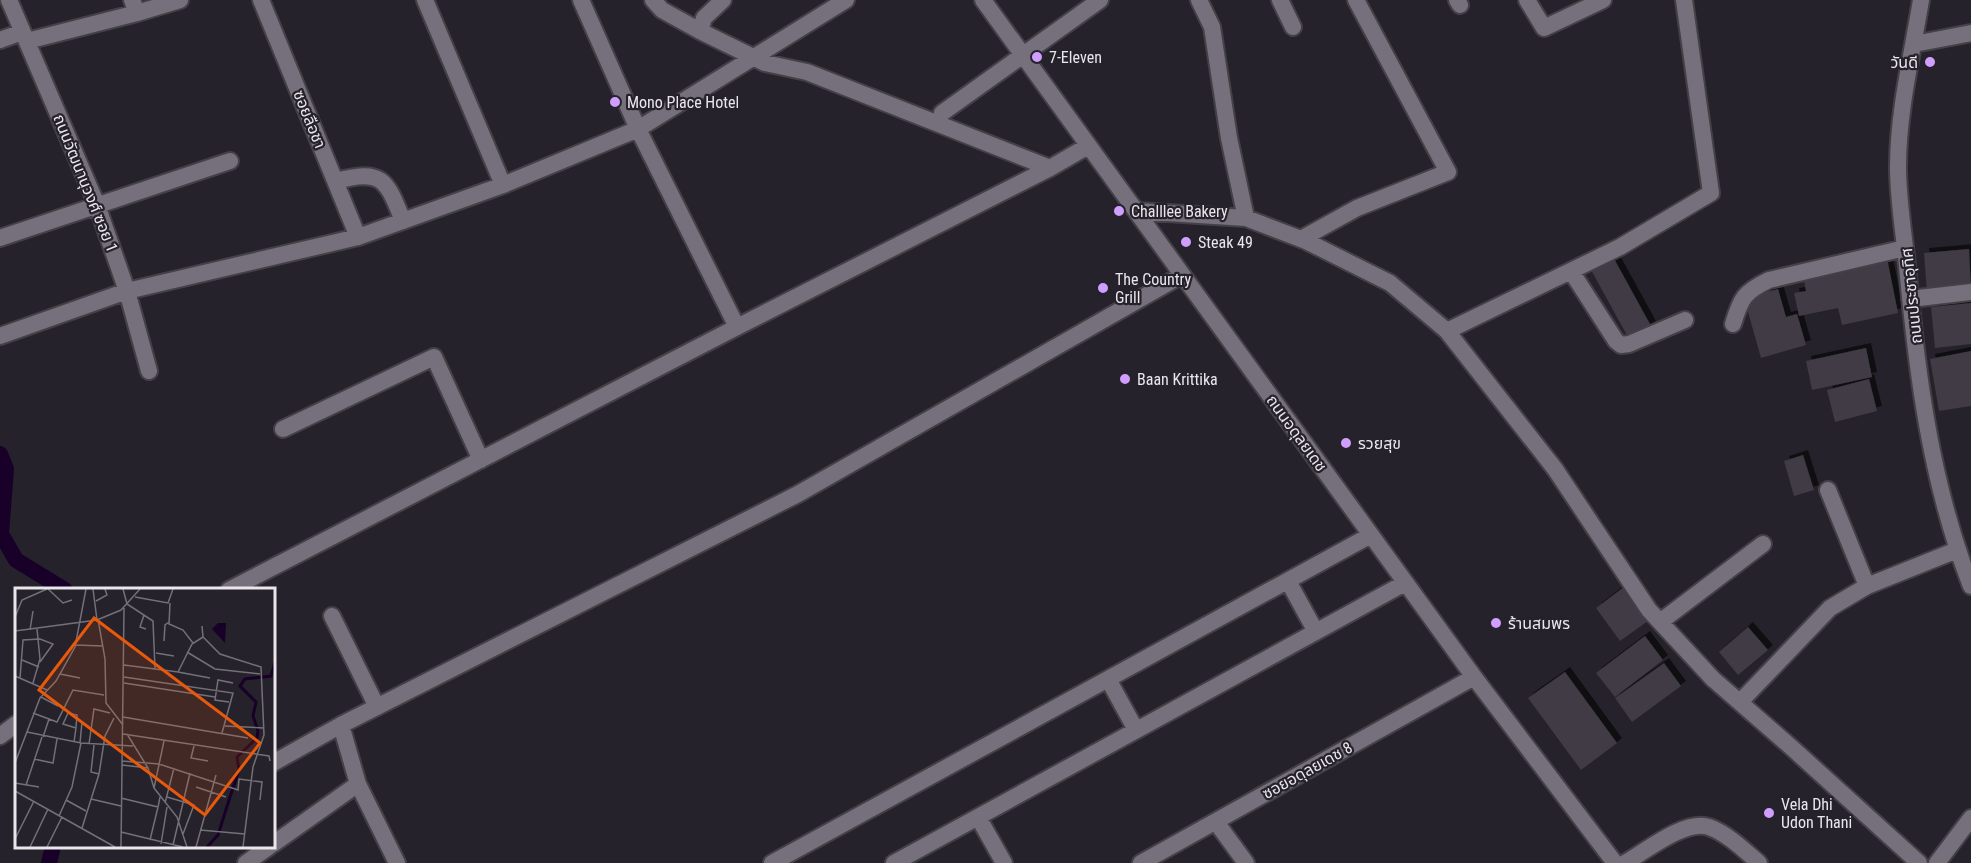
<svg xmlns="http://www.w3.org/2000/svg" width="1971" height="863" font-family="'Roboto Condensed','Noto Sans Thai',sans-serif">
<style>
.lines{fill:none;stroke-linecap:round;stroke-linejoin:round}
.canal{stroke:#180029;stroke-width:16}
.building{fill:#3f3a44;filter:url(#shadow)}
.minor-casing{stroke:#434047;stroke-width:20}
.minor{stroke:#75707b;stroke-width:16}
.poi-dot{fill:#cf9eff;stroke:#26222b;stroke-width:2}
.labels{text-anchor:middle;stroke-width:4.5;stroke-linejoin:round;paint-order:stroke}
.poi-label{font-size:16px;fill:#e9e6ec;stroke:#26222b;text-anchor:start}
.street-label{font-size:16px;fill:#e9e6ec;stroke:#26222b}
.inset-river{fill:none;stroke:#180029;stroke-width:3}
.inset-road{fill:none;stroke:#747078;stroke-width:1.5}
.view{fill:#e8590c;fill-opacity:0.15;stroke:#e8590c;stroke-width:3}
.inset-edge{fill:none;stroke:#e9e6ec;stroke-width:3}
</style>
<defs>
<filter id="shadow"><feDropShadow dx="5" dy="-5" stdDeviation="0" flood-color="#0009"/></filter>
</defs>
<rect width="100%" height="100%" fill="#26222b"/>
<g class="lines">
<path class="canal" d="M0,454L6,469L1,534L16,560L65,590
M49,863L53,846"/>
</g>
<path class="building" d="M1969,249L1971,290L1927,294L1924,253Z
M1612,255L1651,326L1629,339L1590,268Z
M1887,258L1898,313L1842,325L1838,308L1799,316L1794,293L1806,291L1803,275Z
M1778,289L1786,317L1797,314L1806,345L1761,358L1744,298Z
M1971,303V344L1935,348L1931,307Z
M1866,348L1872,377L1812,390L1806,361Z
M1971,351V406L1939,411L1930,359Z
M1869,379L1877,411L1835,422L1827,390Z
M1803,455L1814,490L1794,496L1784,461Z
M1624,587L1648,621L1620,641L1596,608Z
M1748,627L1768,650L1738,675L1719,652Z
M1645,636L1663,660L1615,697L1596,673Z
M1664,663L1681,686L1632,722L1615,698Z
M1565,672L1617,743L1581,770L1528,698Z"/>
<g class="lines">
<g class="minor-casing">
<path id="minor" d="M9,0L97,205L127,291L149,371
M132,0L137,13L180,0
M261,0L358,237
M425,0L503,185
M581,0L638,129L737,327
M653,0L662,10L700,31L755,58L765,63L807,72L1050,168
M983,0L1474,677L1615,863
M1199,0L1212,27L1229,138L1246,218
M1280,0L1293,27
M1457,0L1460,5
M1527,0L1544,28L1603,0
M1921,0C1912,55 1898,111 1898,167C1898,200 1904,234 1907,266C1917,375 1931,484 1971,586
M700,31L704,18L723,0
M0,40L22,32
M27,41L137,13
M1914,44L1971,33
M942,113L1100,0
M335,181C382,169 386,178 403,221
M1136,211L1246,218L1306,241L1390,283L1447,331L1555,469L1649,610L1713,679L1791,747L1919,863
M0,238L230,161
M1301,239L1357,208L1448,172L1356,0
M1571,271L1616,341L1621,345L1629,344L1685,320
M1910,299L1971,292
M1733,324C1741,298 1744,292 1769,280L1905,248
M1447,331L1620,247L1711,193L1684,0
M0,336L127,291L358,237L503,185L638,129L846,0
M283,429L434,357L481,460
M1828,490L1867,586
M1288,581L1316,632
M229,590L737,327L1050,168L1088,146
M332,616L377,707
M1660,622L1763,544
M1108,679L1136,730
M1740,702L1830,608L1867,586L1957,550
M341,725L358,784L397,863
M0,736L16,724
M273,763L341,725L798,494L1182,275
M978,817L1004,863
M1216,822L1246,863
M273,844L358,784
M246,863L270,846
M772,863L1371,535
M894,863L1405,583
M1141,863L1474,677
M1625,863C1646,851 1685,819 1709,827C1728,834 1744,850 1759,863
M1937,863L1971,818"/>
</g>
<use href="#minor" class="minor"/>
</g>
<g class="poi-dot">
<circle cx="1037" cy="57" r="6"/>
<circle cx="1930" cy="62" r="6"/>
<circle cx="615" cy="102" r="6"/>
<circle cx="1119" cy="211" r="6"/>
<circle cx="1186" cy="242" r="6"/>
<circle cx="1103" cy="288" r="6"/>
<circle cx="1125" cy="379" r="6"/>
<circle cx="1346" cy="443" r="6"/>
<circle cx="1496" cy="623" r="6"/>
<circle cx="1769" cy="813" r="6"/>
</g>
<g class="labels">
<g class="poi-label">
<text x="1049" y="63">7-Eleven</text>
<text x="1918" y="68" text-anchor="end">วันดี</text>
<text x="627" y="108">Mono Place Hotel</text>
<text x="1131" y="217">Challlee Bakery</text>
<text x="1198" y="248">Steak 49</text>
<text x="1115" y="285">The Country<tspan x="1115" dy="18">Grill</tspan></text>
<text x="1137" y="385">Baan Krittika</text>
<text x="1358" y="449">รวยสุข</text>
<text x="1508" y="629">ร้านสมพร</text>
<text x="1781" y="810">Vela Dhi<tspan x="1781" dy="18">Udon Thani</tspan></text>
</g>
<g class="street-label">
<text transform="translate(310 119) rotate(68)" y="6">ซอยลือชา</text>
<text transform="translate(86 183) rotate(68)" y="6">ถนนวัฒนานุวงศ์ ซอย 1</text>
<text transform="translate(1911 296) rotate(-96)" y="6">ถนนประชาอุทิศ</text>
<text transform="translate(1297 433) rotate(54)" y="6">ถนนอดุลยเดช</text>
<text transform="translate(1307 770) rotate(-29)" y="6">ซอยอดุลยเดช 8</text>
</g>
</g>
<g transform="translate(15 588)">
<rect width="260" height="260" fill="#26222b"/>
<path d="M203,35H211L210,55L197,41Z" fill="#180029"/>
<path class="inset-river" d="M215,209L224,182L222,169L242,150L243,143L238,128L241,114L225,98L230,91L256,88L260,74M192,259L203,247L215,209"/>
<path class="inset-road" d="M33,1L48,15L57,12M78,1L82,32M108,1L112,16L138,33L140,81M120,9L153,15L158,1M81,13L92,7L90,1M155,15L154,36L168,42L178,55M129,27L125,39L131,41M0,29L7,12L32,1M83,31L90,71L91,115L108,137M187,38L188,49L205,66L246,79L249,147L238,179L228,259M15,42L18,23M0,43L82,32L106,22L125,1M149,53L150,37L154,34M60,57L88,58M172,64L200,81L245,86M141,65L159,68M7,72L24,79M109,77L163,84L177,56L188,49M163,84L195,90M45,86L65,90M0,88L32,102M109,89L218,105L207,145M5,90L8,52L25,51L38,56L25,74M18,95L25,71L22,41M109,95L200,109M26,109L43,118M214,114L200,112L203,92L218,95M18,125L42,134L58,102L89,107M108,129L233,150M210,138L249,140M12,144L66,155L118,158M108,146L254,168L255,173M112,146L133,180L139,200M28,149L34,131M149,153L139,200L162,229L172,259M59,154L61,140L62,127L53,125L48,136L61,140M65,155L67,134M74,156L79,121L95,125M79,157L76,184L84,186M179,158L176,170L193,173M19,171L38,175L42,151M107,173L144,176L223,202L224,191L247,194L245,212M0,175L25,110L41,93L60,59L71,1M107,177L133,180M0,195L24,199M11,197L27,149M181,199L211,209M0,203L100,259M152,209L179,217L168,246M106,210L143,219L145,209M76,211L106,218M51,212L71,223M150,215L159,180M44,228L57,199L66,155M67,240L84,186L90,148L99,130M185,242L230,246M106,244L168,259M0,251L19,213M135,252L143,219M146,256L152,219M158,257L175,185M15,259L33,221M32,259L47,229M106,259L109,20M181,259L201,187"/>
<path class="view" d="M79,30L245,155L190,227L24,102Z"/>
<rect width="260" height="260" class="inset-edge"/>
</g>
</svg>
